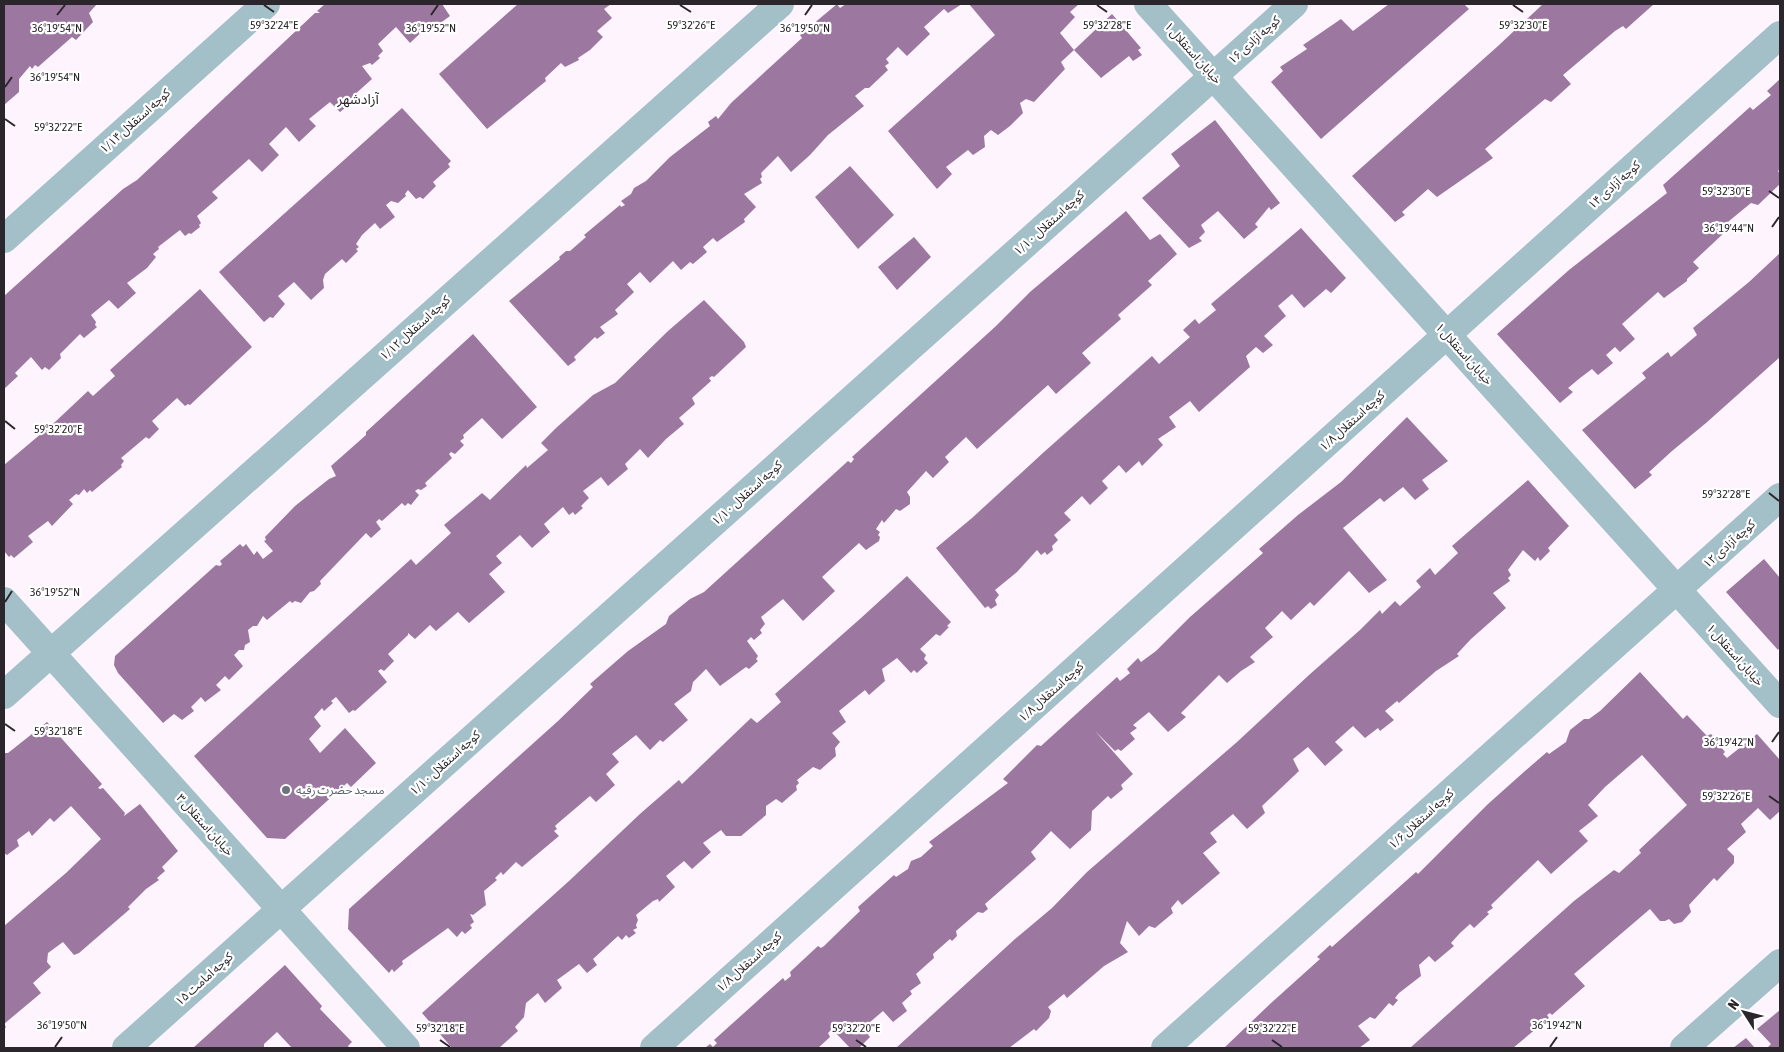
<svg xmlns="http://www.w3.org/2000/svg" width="1784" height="1052" font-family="'Asap Condensed','Noto Sans Arabic',sans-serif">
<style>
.building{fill:#9c77a0}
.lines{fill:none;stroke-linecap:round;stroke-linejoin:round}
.minor{stroke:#a3c0c8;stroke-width:28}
.ticks{fill:none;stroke:#2a262b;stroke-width:2}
.worship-dot{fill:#6b7280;stroke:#fff;stroke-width:2}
.labels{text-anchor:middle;stroke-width:4.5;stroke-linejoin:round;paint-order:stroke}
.street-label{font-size:12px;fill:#2a262b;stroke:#fff}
.worship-label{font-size:12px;fill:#5b616d;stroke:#fff;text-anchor:start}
.neighbourhood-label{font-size:14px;fill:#2a262b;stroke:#fff}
.ticks-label{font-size:12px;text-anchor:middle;fill:#2a262b;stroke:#fff;stroke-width:4.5;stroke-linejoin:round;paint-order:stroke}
</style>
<rect width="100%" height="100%" fill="#fdf4fe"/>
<path class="building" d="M4,4H97L89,13L93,22L76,40L72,37L38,67L35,65L32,69L30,66L19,79V92L4,105Z
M325,4H442L450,16L431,30L427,27L410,43L396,27L378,44L383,51L378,56L380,58L372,65L370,63L362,66L372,79L353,96L355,100L340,112L330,102L309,119L316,126L299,142L286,127L269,144L279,155L262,172L249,159L212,192L218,198L197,216L201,223L199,225L200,227L191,234L189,233L185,236L180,230L158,247L159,249L153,254L156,257L147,268L127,283L136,293L118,309L109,300L91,315L96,322L95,325L97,327L84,338L80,334L60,354L61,358L49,370L45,367L42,370L31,357L15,373L18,376L4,389V296L123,189L137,180L315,13H320L317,11Z
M518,4H611L604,9L612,18L597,31L603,37L590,50L578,58L579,60L565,67L561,63L545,78L546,81L487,129L439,74Z
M837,4L840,8L846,4H962L948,13L944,9L924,27L930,34L907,56L898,47L886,59L889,63L885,66L888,70L869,88H865L855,96L864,106L828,135L810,155L791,172L778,156L761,173L762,177L760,179L762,183L744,194L756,207L744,219L745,222L717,242L713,238L703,247L707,252L693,264L690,262L681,270L673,261L650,283L640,272L627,284L634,292L615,310L618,314L600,327L605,333L597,339L595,337L574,357L576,360L568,366L509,301L560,259L559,257L566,251H570L586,237L584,235L620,205L621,207L625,205L621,201L631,194L634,188L646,181L670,157L710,126L708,122L716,116L718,119L731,103L802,38L800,35Z
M969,4H1079L1070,12L1075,17L1060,33L1074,50L1061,62L1065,69L1034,102L1026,99L1020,103L1023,113L1010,126L998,135L991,130L984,136L985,147L973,155L968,150L946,167L952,174L937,189L888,131L995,35Z
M1389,4H1464L1469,9L1321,139L1271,82L1283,71L1280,67L1307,49L1303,45L1341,19L1353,31Z
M1543,4H1654L1626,29L1623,26L1615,31L1563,75L1571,84L1551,102L1545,99L1485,149L1493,158L1437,197L1428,189L1402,212L1405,215L1395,222L1352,176L1498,46Z
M1112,14L1141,48L1138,50L1142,55L1133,61L1129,56L1101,78L1074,50Z
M1780,79V169L1778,171L1780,174V184L1758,205L1751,203L1723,226L1725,232L1693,262L1699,268L1687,279V281L1664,298L1658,292L1622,324L1635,339L1620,352L1615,347L1606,355L1613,363L1598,375L1592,369L1580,378L1568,388L1573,392L1560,403L1497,334L1569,270L1667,193L1663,185L1750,107L1753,110L1771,95L1767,91Z
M402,108L451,161L448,164L450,167L433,182L436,186L423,199L420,197L416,199L408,190L405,194L406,196L398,203L391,201L386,205L395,217L380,229L375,223L362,235L356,244L359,247L356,249L358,251L346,263L342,259L325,274L323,280L324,288L311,300L294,282L278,296L285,304L273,318L270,317L264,322L219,272Z
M1215,120L1280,203L1271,210L1269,207L1255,224L1258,227L1244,239L1218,211L1201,225L1205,232L1199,238L1202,241L1189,248L1142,198L1180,166L1171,154Z
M850,166L894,215L858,249L815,197Z
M1126,211L1150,240L1160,234L1177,254L1148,281L1152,285L1118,315L1121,319L1082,353L1091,363L1056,394L1048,385L977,449L966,437L945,457L949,462L933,478L926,471L907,492L910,497V504L900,511L896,509L884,523L882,520L876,529L880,532L878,535L880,537L879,541L866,550L859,543L822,577L835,591L803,621L783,599L761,617L765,624L760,630L762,633L754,640L751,637L747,641L758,656L756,659L758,661L749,669L746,667L720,686L706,669L693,682L691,691L674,704L688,720L663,742L660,740L650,750L636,735L612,754L619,762L606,774L615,785L596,802L590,796L557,824L555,826L557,829L554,831L559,836L522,867L516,862L503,875L501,872L495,878L497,880L484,891L486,905L473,915L470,914L474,922L470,925L472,928L465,934L462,931L457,937L448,928L402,961L403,964L394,972L392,969L389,973L348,929L349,909L558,721L593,687L590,684L628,651L666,624L669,616L690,599L704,592L848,461L851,463L854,459L852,457L996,326L1030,292Z
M1301,228L1346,278L1331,293L1326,289L1304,308L1292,294L1278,306L1286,316L1264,336L1273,345L1263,353L1256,347L1246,356L1250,367L1199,412L1190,401L1169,417L1176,427L1158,439L1163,445L1142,466L1139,461L1126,473L1119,465L1102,481L1108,488L1090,505L1082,496L1064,513L1071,520L1054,535L1058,540L1052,546L1053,550L1047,555L1045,552L1041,555L1037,550L1017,572L995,590L999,595L995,600L997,605L991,609L988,606L985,608L936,548L972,518L1044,452L1152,356L1159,364L1190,337L1183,330L1195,319L1199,324L1216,310L1211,304Z
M914,237L931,257L897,290L878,267Z
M1780,253V357L1706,423L1672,451L1649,472L1652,475L1635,489L1582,430L1646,378L1642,373L1668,352L1671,357L1697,335L1693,328L1749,282Z
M200,289L252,347L190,405L188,404L185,406L177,398L152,421L159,429L149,439L146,437L121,458L124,461L121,465L122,467L92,492L90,490L87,493L84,489L79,495L76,494L69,500L73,504L52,526L48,521L28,536L33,542L14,558L11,555L9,557L4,551V465L55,422L88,391L93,396L115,376L110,370Z
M704,300L744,342L746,347L714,377L712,376L709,378L711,381L692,398L695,404L679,418L684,424L666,439L648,458L640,449L625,464L628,469L608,486L601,477L583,491L589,498L581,506L583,508L575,515L573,512L569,515L563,507L544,524L550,532L532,548L520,535L496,556L502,563L489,574L505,592L469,623L458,612L436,631L430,625L415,639L408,633V635L388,654L394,661L384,671L381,669L378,671L387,682L355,711L353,710L349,713L336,697L331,701L333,703L324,711L322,708L314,717L321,726L309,739L320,753L345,728L376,763L351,787L347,783L285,839L267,838L194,756L411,559L416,565L451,533L444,525L482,493L490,500L526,465L527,468L548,450L541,443L556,428L593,395L615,383L668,331Z
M473,334L537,407L502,439L482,418L463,435L464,438L460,441L464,445L455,454L451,452L449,454L452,458L425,483L427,486L421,490L418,489L415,491L419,495L411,505L408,503L405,506L402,503L382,521L379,519L376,522L381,529L371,538L366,533L320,581L321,584L314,591L310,592L301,603L295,601L292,603L290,601L267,620L263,616L257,626H253L248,630L250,642L245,645L244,650H239L234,655L243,666L229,680L225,676L216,685L221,690L205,702L201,697L191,707L194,711L182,720L174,714L163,723L118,673L114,665L115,656L216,565L220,566L222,564L220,561L240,544L243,547L246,544L254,555L257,551L263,559L273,551L264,541L266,540L265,537L295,506L329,479L336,476L331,466L366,435V432Z
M1407,417L1448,461L1422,480L1429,489L1415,500L1403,487L1384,502L1380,498L1343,528L1387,580L1369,593L1349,571L1314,606L1310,602L1291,620L1282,611L1265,628L1273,637L1250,657L1255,662L1241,671L1227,683L1219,675L1181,713L1186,717L1168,732L1149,712L1133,725L1137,728L1130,733L1135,739L1121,751L1118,749L1115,751L1095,731L1133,774L1121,785L1123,789L1111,799L1108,796L1092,811L1091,830L1070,849L1051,831L1031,852L1036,859L985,904L988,909L983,913L978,912L956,931L957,936L952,941L950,939L933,954L934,958L916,974L921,983L910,991L912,994L902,1003L907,1011L893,1022L883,1011L863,1028L870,1037L859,1048H850L832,1029L828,1033L830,1037L818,1048H705L710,1044L713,1047L717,1043L714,1040L783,978L785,981L791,976L790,972L818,946L821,948L824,946L860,911L858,907L894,875L896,877L908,869L911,861L921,857L933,846L929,842L1008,783L1003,779L1037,745L1041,746L1117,677L1120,681L1130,673L1127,669L1138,658L1141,662L1156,651L1190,617L1263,553L1259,549L1298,515L1341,482Z
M1528,480L1569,526L1548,548L1550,551L1540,561L1538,557L1535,561L1523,550L1508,570L1511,575L1508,578L1510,581L1493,593L1506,608L1471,639L1457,654L1459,656L1436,671L1399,703L1397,701L1385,711L1394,720L1380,731L1378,728L1365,738L1353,726L1335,742L1343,750L1325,766L1308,747L1293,759L1299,771L1262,806L1265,813L1247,829L1233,814L1210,833L1217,842L1203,853L1220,873L1182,905L1178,900L1171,908L1173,913L1155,928L1149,926L1139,936L1127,921L1120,943L1128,952L1104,966L1067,998L1064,994L1048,1007L1051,1011L1049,1018L1036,1031L1034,1029L1009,1048H896L1015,939L1052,908L1087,872L1237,742L1309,675L1360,630L1380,610L1382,614L1395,601L1400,606L1421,587L1416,581L1430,568L1435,575L1458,553L1452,546Z
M1764,559L1780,578V647L1778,650L1726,592Z
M907,576L951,622L947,626L949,627L940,636L936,634L920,649L926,655L924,659L928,663L917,673L914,670L911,673L897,658L882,669L885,681L869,695L865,690L839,711L846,722L832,733L840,742L835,748L836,756L820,770L813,767L797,780L799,783L796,786L797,790L782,803L776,799L766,806V815L741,836H726L721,830L703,843L711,852L692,869L684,861L666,876L675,887L659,902L658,899L653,901L636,915L638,920L636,925L637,928L633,930L636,933L629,938L626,935L622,940L618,936L593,959L597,965L587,973L579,964L557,980L562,988L545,1003L538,993L526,1003L524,1017L515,1027L518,1031L499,1048H452L422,1013L569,881L641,813L679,780L682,784L751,718L757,723L781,702L775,694L861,618Z
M1640,672L1683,719L1687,715L1707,736L1711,734L1725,752L1723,754L1727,758L1757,734L1780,760V811L1770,820L1758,808L1741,824L1746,832L1727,849L1734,856V863L1717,881L1714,878L1689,905L1691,912L1682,922L1674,924L1669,919L1665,921H1660L1650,909L1574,974L1585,986L1552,1015L1550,1013L1547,1015L1549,1018L1513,1048H1410L1574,901L1614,870L1619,873L1641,853L1639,850L1687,805L1642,755L1605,787L1588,805L1598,816L1579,831L1588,841L1551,874L1538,860L1491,905L1493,908L1487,912L1489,914L1474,928L1470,924L1460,933L1451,943L1454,946L1435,962L1429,956L1419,965L1421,976L1399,993L1395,998L1398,1000L1393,1006L1389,1003L1375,1019L1370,1017L1358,1026L1370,1040L1359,1048H1224L1270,1004L1320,959L1317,957L1330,945L1332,947L1416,872L1418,874L1488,804L1525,771L1547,752L1549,754L1566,742L1570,730L1584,719H1589L1600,711Z
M47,722L102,784L98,788L100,789L103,788L125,813L124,816L140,804L178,851L162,867L165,871L157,878L159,880L146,889L128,907L130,909L79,953L74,955L63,942L48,953L47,962L51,967L33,983L41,993L4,1024L6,1027L4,1029V926L66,873L101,839L71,806L54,822L50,818L32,836L29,831L17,840L19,846L7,855L4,853V753H8Z
M285,965L322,1006L320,1009L352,1042L348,1046L349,1048H292L277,1032L264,1044V1048H193Z
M1780,1010V1048H1767L1771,1044L1757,1029Z
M1746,1038L1755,1048H1733Z"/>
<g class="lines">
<path class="minor" d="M1148,4L1780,704
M4,239L266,4
M4,601L406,1048
M4,695L780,4
M126,1048L1294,4
M654,1048L1780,35
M1165,1048L1780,497
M1684,1048L1780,963"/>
</g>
<path class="ticks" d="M264,5L274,12M680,5L691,12M1097,5L1107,12M1513,5L1523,12M57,15L65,5M431,15L438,5M805,15L812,5M5,87L12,77M5,119L15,126M1769,191L1779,198M1772,227L1779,217M5,421L15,429M1769,493L1779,501M5,602L12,591M5,724L15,731M1772,742L1779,732M1769,796L1779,803M440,1040L450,1047M856,1040L866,1047M1272,1040L1282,1047M55,1047L62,1037M1550,1047L1557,1037"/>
<circle class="worship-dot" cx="286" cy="790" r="5"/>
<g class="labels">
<g class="street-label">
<text transform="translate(1254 40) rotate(-42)" y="4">کوچه آزادی ۱۶</text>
<text transform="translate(1193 53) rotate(48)" y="4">خیابان استقلال ۱</text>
<text transform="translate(135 121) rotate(-42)" y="4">کوچه استقلال ۱/۱۴</text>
<text transform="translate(1614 185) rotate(-42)" y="4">کوچه آزادی ۱۴</text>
<text transform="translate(1049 223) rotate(-42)" y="4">کوچه استقلال ۱/۱۰</text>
<text transform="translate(415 328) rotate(-42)" y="4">کوچه استقلال ۱/۱۲</text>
<text transform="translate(1464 354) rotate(48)" y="4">خیابان استقلال ۱</text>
<text transform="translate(1352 421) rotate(-42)" y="4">کوچه استقلال ۱/۸</text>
<text transform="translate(747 493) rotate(-42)" y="4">کوچه استقلال ۱/۱۰</text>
<text transform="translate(1729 544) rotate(-42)" y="4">کوچه آزادی ۱۲</text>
<text transform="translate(1735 655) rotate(48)" y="4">خیابان استقلال ۱</text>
<text transform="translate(1051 692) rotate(-42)" y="4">کوچه استقلال ۱/۸</text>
<text transform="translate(445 763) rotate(-42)" y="4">کوچه استقلال ۱/۱۰</text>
<text transform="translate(1421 819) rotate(-42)" y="4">کوچه استقلال ۱/۶</text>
<text transform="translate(205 825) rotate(48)" y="4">خیابان استقلال ۳</text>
<text transform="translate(749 962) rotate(-42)" y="4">کوچه استقلال ۱/۸</text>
<text transform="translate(204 979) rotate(-42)" y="4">کوچه امامت ۱۵</text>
</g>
<g class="worship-label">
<text x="296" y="794">مسجد حضرت رقیه</text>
</g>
<g class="neighbourhood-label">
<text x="358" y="104">آزادشهر</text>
</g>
</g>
<g class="ticks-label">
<text x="274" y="29">59°32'24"E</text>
<text x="691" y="29">59°32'26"E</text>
<text x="1107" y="29">59°32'28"E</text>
<text x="1523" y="29">59°32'30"E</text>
<text x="805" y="32">36°19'50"N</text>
<text x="57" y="32">36°19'54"N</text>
<text x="431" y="32">36°19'52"N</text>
<text x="55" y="81">36°19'54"N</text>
<text x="58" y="131">59°32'22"E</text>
<text x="1726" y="195">59°32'30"E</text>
<text x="1729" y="232">36°19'44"N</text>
<text x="58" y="433">59°32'20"E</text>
<text x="1726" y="498">59°32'28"E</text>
<text x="55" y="596">36°19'52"N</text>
<text x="58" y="735">59°32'18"E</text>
<text x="1729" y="746">36°19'42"N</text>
<text x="1726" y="800">59°32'26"E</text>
<text x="62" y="1029">36°19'50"N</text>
<text x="1557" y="1029">36°19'42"N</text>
<text x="440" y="1032">59°32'18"E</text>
<text x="856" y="1032">59°32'20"E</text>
<text x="1272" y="1032">59°32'22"E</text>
</g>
<rect width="1784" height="1052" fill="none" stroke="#2a262b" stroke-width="10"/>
<g transform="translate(1744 1012) rotate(306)" stroke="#ffffff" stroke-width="4" paint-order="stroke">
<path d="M0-4L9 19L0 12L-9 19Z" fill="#2a262b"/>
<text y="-8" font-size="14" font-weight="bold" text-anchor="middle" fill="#2a262b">N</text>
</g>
</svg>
